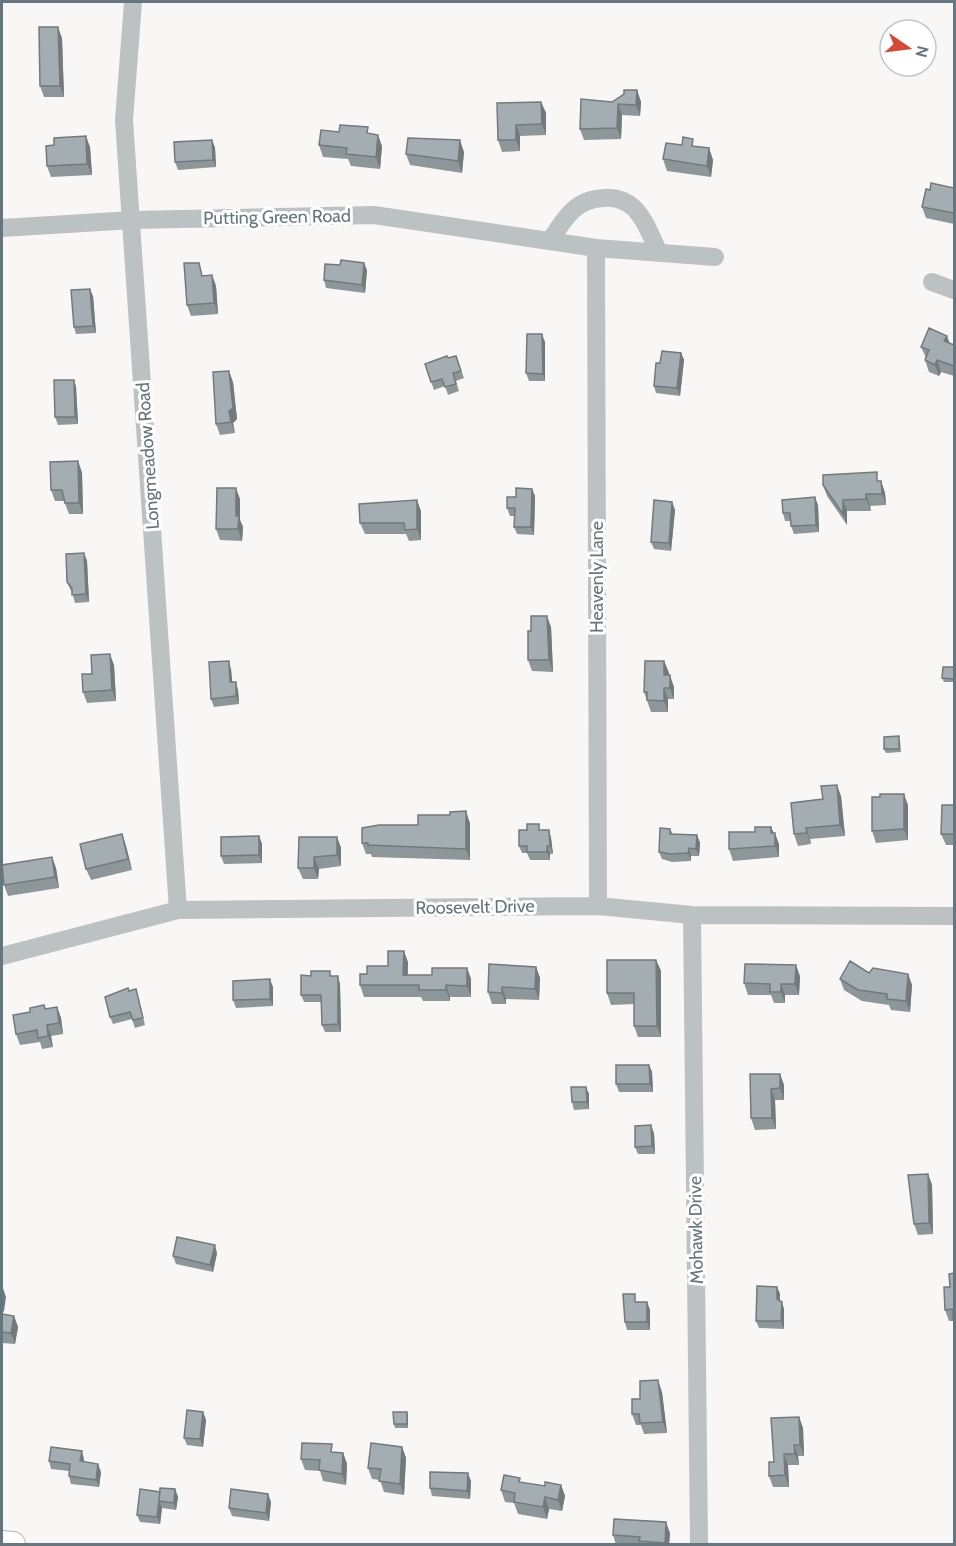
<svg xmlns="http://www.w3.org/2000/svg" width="956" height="1546" font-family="Cabin,sans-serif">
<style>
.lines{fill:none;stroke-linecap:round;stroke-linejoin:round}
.major-casing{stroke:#b0b6b9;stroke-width:26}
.minor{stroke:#bcc2c4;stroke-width:18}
.major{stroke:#fff;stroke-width:24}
.wall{fill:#8d9699}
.shaded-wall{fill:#737a7d}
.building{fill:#a4aeb2;stroke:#737a7d;stroke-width:1.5}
.labels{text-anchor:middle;stroke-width:6;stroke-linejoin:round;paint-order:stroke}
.street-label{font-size:18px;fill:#65767e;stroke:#fff}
</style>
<rect width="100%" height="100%" fill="#f8f7f5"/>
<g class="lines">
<g class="major-casing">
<path id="major" d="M2,1543L13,1544"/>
</g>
<path class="minor" d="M133,2L124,120L178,910
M2,228L133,220L374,215L596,248L715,257
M550,241C564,219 575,199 604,198C615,197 626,201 634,208C646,220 652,239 659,253
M596,248L598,906
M932,282L954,290
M692,915L699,1544
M2,956L178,910L598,906L692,915L954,916"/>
<use href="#major" class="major"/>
</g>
<path class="wall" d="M62,38L64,97H44L40,86Z
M637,90L641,102L640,116L622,115L621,139L584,140L580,129L612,102Z
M541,102L546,113V135L520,136V151L502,152L498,140Z
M339,132L370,134L382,146L380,169L351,166L348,159L323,157L319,145Z
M212,140L215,148L216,167L178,170L175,162Z
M90,147L92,175L51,177L47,166Z
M709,148L713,160L711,177L667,171L663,159Z
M464,152L462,173L410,165L406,154Z
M954,188V224L926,218L922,207L930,190Z
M367,270L365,293L326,288L324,280Z
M212,275L216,286L218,314L191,316L187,305L203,276Z
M93,296L96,333L76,334L74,327Z
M947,336L949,343L954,345V376L941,372L939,376L929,372L925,360L926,358L921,347Z
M545,342V381H529L526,373Z
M681,353L684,360L680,396L656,393L654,386L660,363Z
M456,356L464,378L456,381L459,391L448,395L445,386L434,390L425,364Z
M74,380L76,387L78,424L58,425L55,417Z
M233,382L237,419L233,423L235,433L220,435L216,424Z
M78,461L82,473L83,514H69L64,501H55L51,490Z
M881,481L885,493L886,505L870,506L871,511H847V525L827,496L823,485Z
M532,489L535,496L534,535L517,534L514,527V516H510L507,508L516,497Z
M240,499V520L243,527L242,541L220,540L216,529Z
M672,502L675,510L671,551L654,549L651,542Z
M818,505L819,532L794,534L791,526V521H785L783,513Z
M421,511V540L409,541L406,534H365L360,523Z
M84,553L87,561L89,602L75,603L72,592L70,589L67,582Z
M551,627L553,672L532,671L528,660L531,631Z
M664,661L669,673L668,675L674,687V699H668V712H651L644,692Z
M114,665L116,701L87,703L83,692L92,674Z
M231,669L232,682L238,690L239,704L214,707L211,699Z
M954,669V682H944L942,678Z
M900,740L901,752L886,753L884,749Z
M841,796L845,836L810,839L811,844L798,846L794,834L823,799Z
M908,805V840L876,843L872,831Z
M954,805V845H946L941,834Z
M470,823V860L372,857L371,854H366L362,843L418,825Z
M771,827L779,844V857L733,861L729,849L755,832Z
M670,829L673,834L697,835L700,843L699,856H691V861L672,862L662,859L659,852Z
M542,830H549L551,838L553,854H550V860H530L527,853H522L519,846Z
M122,834L126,846L132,870L91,880L86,869Z
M259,836L262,844V863L224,864L221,856Z
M337,837L341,848V866L319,869L318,879H303L298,868Z
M52,857L56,868L59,888L8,896L4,885Z
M656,960L661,971V1037H638L634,1026V1004L611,1005L607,993Z
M408,962V975H432L467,968L471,979V997H450V1001H423L421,997H364L360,985L367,974L388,966Z
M536,967L540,978L539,1000L506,999V1004H492L488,992Z
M908,974L912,985L910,1012L891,1010L889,1005L862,1001L844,990L840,979Z
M332,976L340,984L341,1032H325L322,1025L321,1002H304L301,995Z
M800,976L799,995H785V1003H774L771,995H748L744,983Z
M273,987V1006L236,1008L233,1000Z
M129,991L138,997L145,1025L135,1028L132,1019L113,1024L110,1017Z
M44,1005L46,1009L57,1007L61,1018L63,1034L51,1036L53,1047L42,1049L40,1042L20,1045L16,1034L30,1012Z
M649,1065L652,1072L653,1092H619L616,1084Z
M780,1074L784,1085V1100H775L776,1129L755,1130L751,1118Z
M586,1087L589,1094V1109L574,1110L572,1102Z
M654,1133L655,1154H638L635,1147Z
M928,1174L932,1185L933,1234L918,1235L914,1224Z
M217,1253L213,1272L176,1264L173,1256Z
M954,1273V1322V1321H949L945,1310L950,1287Z
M777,1287L780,1294V1300L784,1309V1329L759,1328L756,1321Z
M637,1302H647L650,1310V1330H627L625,1322Z
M2,1314L14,1316L18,1327L15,1344L2,1343Z
M662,1392L667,1433L644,1434L641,1425H636L632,1414L640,1399Z
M203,1412L206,1420L203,1447L187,1445L184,1438Z
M407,1412L408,1416V1428H395L394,1424Z
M799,1417L803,1428L804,1456H798L799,1465H788L789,1487H773L769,1476L774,1462Z
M402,1447L406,1458L404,1495L384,1492L380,1480L372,1479L368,1468Z
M343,1453L347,1464L346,1485L323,1481L320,1471L305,1470L301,1459Z
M84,1459V1462L101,1472L99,1487L71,1484L69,1476V1471L51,1469L49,1461Z
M471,1481L470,1499L432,1496L430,1488Z
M522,1483L545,1486L561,1485L565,1496L562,1511L549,1509L547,1519L518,1514L514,1503L505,1502L501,1490Z
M175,1489L178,1497L176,1510L162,1508L160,1524L140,1522L137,1515Z
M268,1494L271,1502L269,1521L232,1516L229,1508Z
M670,1533L669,1545H616L613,1535Z"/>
<path class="shaded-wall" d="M58,27L62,38L64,97L60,86Z
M637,90L641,102L640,116L636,105Z
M541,102L546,113V135L542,124Z
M618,104L622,115L621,139L617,128Z
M516,125L520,136V151L516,140Z
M378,135L382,146L380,169L376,157Z
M86,136L90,147L92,175L87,164Z
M212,140L215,148L216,167L213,160Z
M460,140L464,152L462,173L458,161Z
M709,148L713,160L711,177L707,166Z
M364,263L367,270L365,293L362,285Z
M212,275L216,286L218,314L214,303Z
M90,289L93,296L96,333L93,326Z
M542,334L545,342V381L543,374Z
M947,336L951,347L944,341Z
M681,353L684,360L680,396L677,388Z
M937,360L941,372L939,376L935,365Z
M229,371L233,382L237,419L233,423L235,433L231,422L229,411Z
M74,380L76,387L78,424L75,417Z
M78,461L82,473L83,514L79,503Z
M881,481L885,493L886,505L882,494Z
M236,488L240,499V520L243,527L242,541L238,529L236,516Z
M532,489L535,496L534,535L531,527Z
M866,494L870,506L871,511L866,499Z
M815,497L818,505L819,532L816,525Z
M417,500L421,511V540L417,529Z
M843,500L847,511V525L843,514Z
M672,502L675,510L671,551L669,543Z
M84,553L87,561L89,602L86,594Z
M547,616L551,627L553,672L549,660Z
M110,654L114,665L116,701L112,690Z
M229,661L231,669L233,690L230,682Z
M664,661L669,673L668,686L664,675Z
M670,675L674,687V699L670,688Z
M236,682L238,690L239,704L236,696Z
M664,688L668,699V712L664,701Z
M837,785L841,796L845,836L840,825Z
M904,794L908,805V840L904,829Z
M466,811L470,823V860L466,849Z
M771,827L775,836V833L779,844V857L771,833Z
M806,828L810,839L811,844L807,833Z
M549,830L551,838L553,854L550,846Z
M122,834L126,846L132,870L128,859Z
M697,835L700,843L699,856L696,849Z
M259,836L262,844V863L259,855Z
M337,837L341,848V866L337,855Z
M547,846L550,854V860L547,852Z
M689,848L691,856V861L688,853Z
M52,857L56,868L59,888L55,877Z
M314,857L319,869L318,879L314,868Z
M404,951L408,962L407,986L403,975Z
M656,960L661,971V1037L657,1026Z
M796,965L800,976L799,995L795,984Z
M536,967L540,978L539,1000L535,989Z
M467,968L471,979V997L467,986Z
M908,974L912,985L910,1012L906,1001Z
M338,976L340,984L341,1032L338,1024Z
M270,979L273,987V1006L270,999Z
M781,984L785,995V1003L781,992Z
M446,985L450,997V1001L446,990Z
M502,987L506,999V1004L502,993Z
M57,1007L61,1018L63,1034L59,1023Z
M47,1025L51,1036L53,1047L48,1036Z
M649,1065L652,1072L653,1092L650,1084Z
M780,1074L784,1085V1100L780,1088Z
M586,1087L589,1094V1109L587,1102Z
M771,1089L775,1100L776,1129L772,1118Z
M651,1125L654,1133L655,1154L652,1146Z
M928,1174L932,1185L933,1234L929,1223Z
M215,1245L217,1253L213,1272L210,1265Z
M2,1285L6,1297L4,1311L2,1313Z
M777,1287L780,1294L779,1306L777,1299Z
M647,1302L650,1310V1330L647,1322Z
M782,1302L784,1309V1329L781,1321Z
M14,1316L18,1327L15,1344L11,1333Z
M658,1380L662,1392L667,1433L663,1422Z
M203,1412L206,1420L203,1447L200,1439Z
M407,1412L408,1416V1428L407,1424Z
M799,1417L803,1428L804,1456L800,1445Z
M794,1445L798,1456L799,1465L795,1454Z
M402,1447L406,1458L404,1495L400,1484Z
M82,1451L84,1459L83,1469L80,1461Z
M343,1453L347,1464L346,1485L342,1474Z
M784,1454L788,1465L789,1487L785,1475Z
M98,1464L101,1472L99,1487L96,1480Z
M468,1473L471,1481L470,1499L467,1491Z
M561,1485L565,1496L562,1511L558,1500Z
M175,1489L178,1497L176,1510L174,1503Z
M268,1494L271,1502L269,1521L266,1513Z
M545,1497L549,1509L547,1519L543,1507Z
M159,1501L162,1508L160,1524L157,1517Z
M666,1522L670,1533L669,1545H665V1543Z"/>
<path class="building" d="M39,27H58L60,86H40Z
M624,90H637L636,105L618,104L617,128L580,129L581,99L612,102L624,94Z
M541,102L542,124L516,125V140H498L497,103Z
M340,125L368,127L367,133L378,135L376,157L346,154L347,148L319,145L321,130L339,132Z
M86,136L87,164L47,166L46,146L54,145V138Z
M683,137L693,139L692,146L709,148L707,166L663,159L666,143L682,145Z
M408,138L460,140L458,161L406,154Z
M212,140L213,160L175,162L174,142Z
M931,183L954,188V213L922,207L926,189L930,190Z
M341,260L364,263L362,285L324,280L325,264L340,265Z
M184,263H199L202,276L212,275L214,303L187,305Z
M90,289L93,326L74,327L71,290Z
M929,328L947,336L944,341L954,345V366L937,360L935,365L925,360L929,350L921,347Z
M527,334H542L543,374L526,373Z
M662,351L681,353L677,388L654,386L656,363H660Z
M447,356L448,358L456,356L461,371L453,373L456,384L445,387L442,379L431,382L425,364Z
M229,371L233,408L229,411L231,422L216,424L213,372Z
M54,380H74L75,417H55Z
M78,461L79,503H65L62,490H51L50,462Z
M877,472V481H881L882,494H866V499L843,500V514L823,485V475Z
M217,488H236V516H239L238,529H216Z
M516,488L532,489L531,527H514L515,508H507V497H516Z
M815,497L816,525L791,526L790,513H783L782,500Z
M417,500V529L405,530L404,523H360L359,504Z
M654,500L672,502L669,543L651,542Z
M84,553L86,594L72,595V588L67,582L66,554Z
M531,616H547L549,660H528V631H531Z
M110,654L112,690L83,692L82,674H92L91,655Z
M229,661L230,682H236V696L211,699L209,662Z
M645,661H664V675H670V688H664V701L647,700V692H644Z
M943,667H954V679L942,678Z
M899,736V749H884V737Z
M837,785L840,825L806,828L807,833L794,834L791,803L823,799L821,786Z
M880,794H904V829L872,831V797H880Z
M942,805H954V834H941Z
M466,811V849L368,845V843H362V828L379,825H418V815H450V812Z
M527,824H539V830H549L550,846H547V852H527V846H519V830H527Z
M755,827H771V833H775V846L729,849V832H755Z
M660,828L670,829V834L697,835L696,849L689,848L688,853L670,854L659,852Z
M122,834L128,859L86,869L80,844Z
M259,836V855L221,856V837Z
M299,837H337V855L314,857V868H298Z
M52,857L55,877L4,885L2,865Z
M388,951H404L403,975H432V968H467V986L446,985V990H419V985H360V974H367V966H388Z
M607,960H656L657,1026H634V993H607Z
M850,961L869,973L873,968L908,974L906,1001L887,999V994L858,990L840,979Z
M489,964L536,967L535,989L502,987V993L488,992Z
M745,964L796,965L795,984H781V992H770V984L744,983Z
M311,971H330V976H338V1024L322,1025L321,995H301V975L311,976Z
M270,979V999L233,1000V981Z
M128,988L129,991L136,989L143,1018L133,1020L130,1012L110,1017L105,997Z
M44,1005L45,1009L57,1007L59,1023L47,1025L48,1036L38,1038L37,1030L16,1034L13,1015L30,1012V1008Z
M616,1065H649L650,1084H616Z
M750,1074H780V1088L771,1089L772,1118H751Z
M571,1087H586L587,1102H572Z
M651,1125L652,1146L635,1147V1126Z
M928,1174L929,1223L914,1224L908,1175Z
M177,1237L215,1245L210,1265L173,1256Z
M954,1273V1319H953V1309L945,1310L944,1287H950L949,1274Z
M757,1286L777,1287V1299L782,1302L781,1321H756Z
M623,1294H635V1302H647V1322H625Z
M2,1314L14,1316L11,1333L2,1332Z
M658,1380L663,1422L640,1423L639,1414H632V1399H640V1381Z
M187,1410L203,1412L200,1439L184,1438Z
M393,1412H407V1424H394Z
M799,1417L800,1445H794L795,1454H784L785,1475L769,1476V1462H774L771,1418Z
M302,1443L332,1444L331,1452L343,1453L342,1474L319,1470L320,1460L301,1459Z
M371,1443L402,1447L400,1484L379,1481L381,1469L368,1468Z
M51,1447L82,1451L80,1461L98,1464L96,1480L69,1476L70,1464L49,1461Z
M430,1472L468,1473L467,1491L430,1488Z
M504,1475L520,1478L519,1482L545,1486V1482L561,1485L558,1500L545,1497L543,1507L514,1502L515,1493L501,1490Z
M160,1488L175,1489L174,1503L159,1501Z
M140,1489L160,1492L157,1517L137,1515Z
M231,1489L268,1494L266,1513L229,1508Z
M614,1519L666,1522L665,1543L639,1541L640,1537L613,1535Z"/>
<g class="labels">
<g class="street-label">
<text transform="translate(277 217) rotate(-1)" y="6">Putting Green Road</text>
<text transform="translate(148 456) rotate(-94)" y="6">Longmeadow Road</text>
<text transform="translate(597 577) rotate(-90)" y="6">Heavenly Lane</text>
<text transform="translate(475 907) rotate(-1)" y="6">Roosevelt Drive</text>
<text transform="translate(696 1230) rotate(-91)" y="6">Mohawk Drive</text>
</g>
</g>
<rect width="956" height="1546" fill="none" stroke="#65767e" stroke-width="6"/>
<g transform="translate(908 48) rotate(104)"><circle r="28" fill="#ffffff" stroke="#c1c8cb" stroke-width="1.5"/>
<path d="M0-4.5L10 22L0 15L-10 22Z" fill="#d54937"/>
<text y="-9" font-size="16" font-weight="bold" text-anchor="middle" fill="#65767e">N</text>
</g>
</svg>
